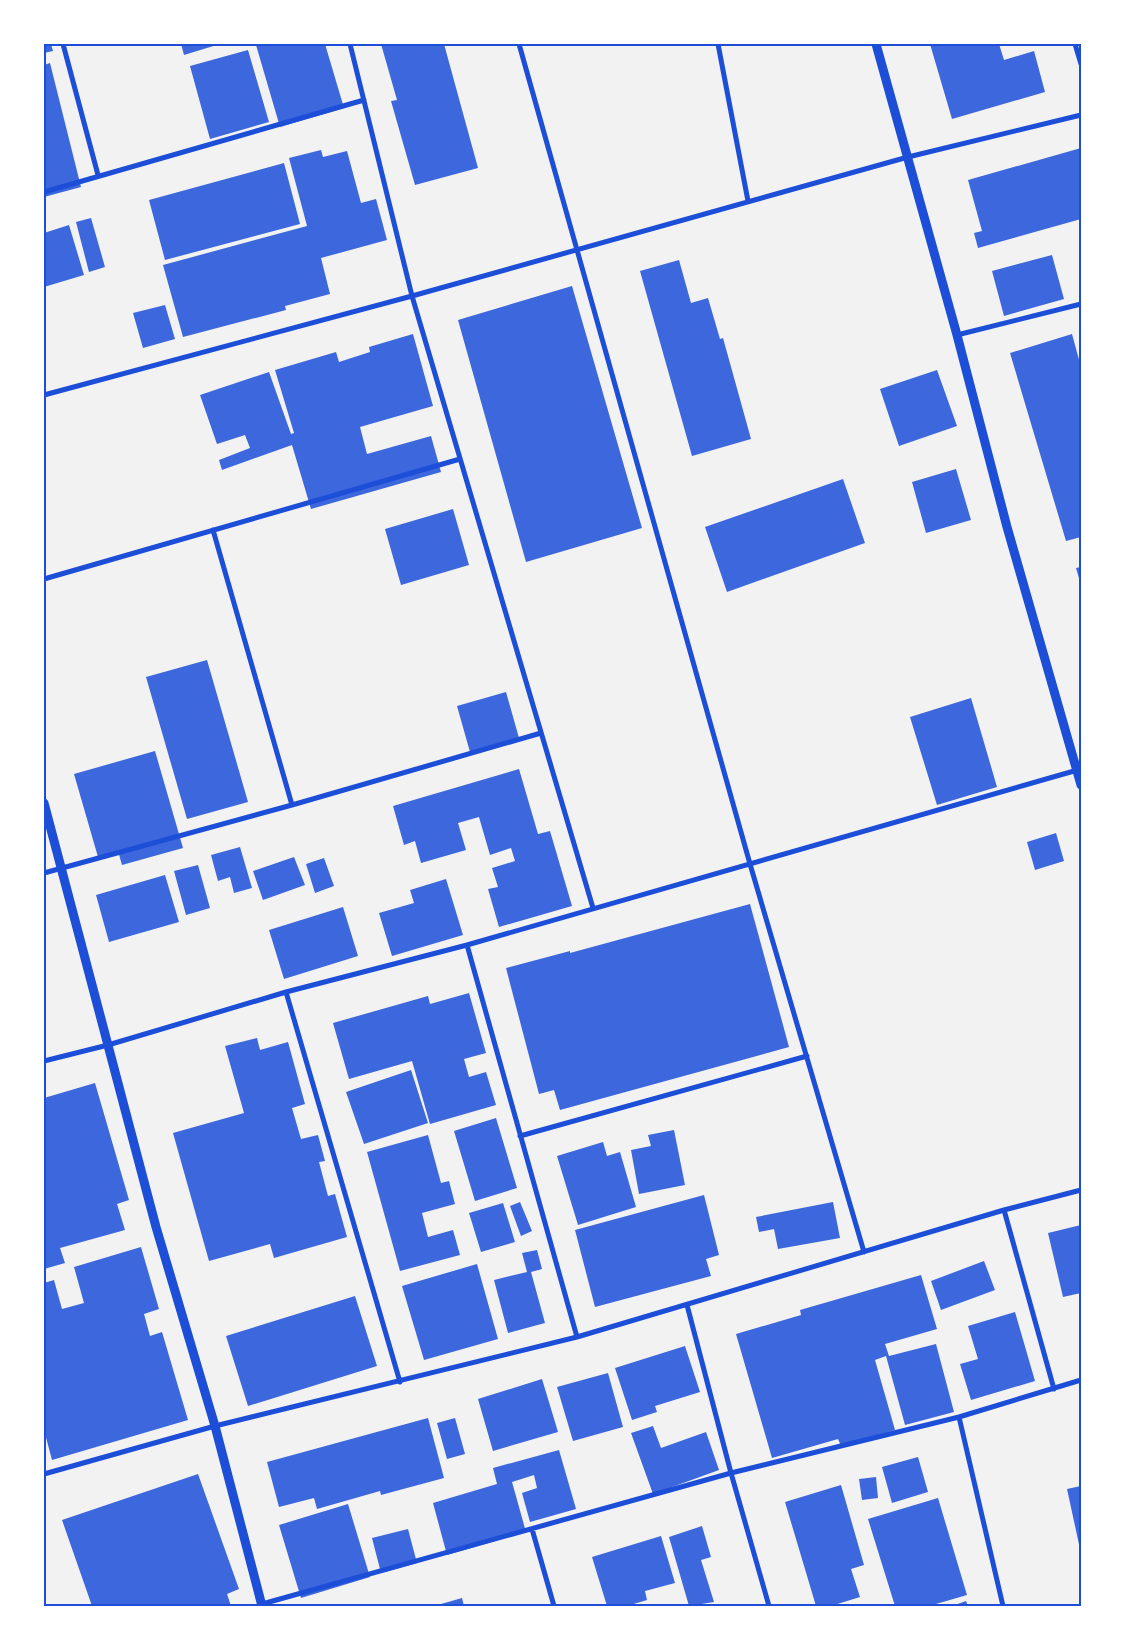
<svg xmlns="http://www.w3.org/2000/svg" width="1125" height="1650" font-family="'Asap Condensed',sans-serif">
<style>
.building{fill:#3d67dc}
.lines{fill:none;stroke-linecap:round;stroke-linejoin:round}
.minor{stroke:#1d4ed8;stroke-width:5}
.tertiary{stroke:#1d4ed8;stroke-width:9}
.neatline{fill:none;stroke:#1d4ed8;stroke-width:2}
</style>
<rect width="100%" height="100%" fill="#f2f2f2"/>
<path class="building" d="M44,44H51L53,51L44,53Z
M181,44H220L184,55Z
M325,44L344,108L280,127L256,45Z
M381,44H444L478,168L415,185L391,101L397,100Z
M930,44H999L1004,60L1034,51L1045,92L952,119Z
M248,50L269,122L210,139L190,66Z
M50,63L81,187L44,197V65Z
M1081,148V219L978,248L974,233L982,231L968,180Z
M321,150L323,157L347,151L361,203L376,199L387,240L321,258L330,294L285,306L286,310L183,337L163,265L307,226L289,158Z
M284,163L300,224L165,260L149,200Z
M91,218L105,267L89,272L76,222Z
M69,225L84,275L44,287V233Z
M1052,255L1064,299L1004,316L992,271Z
M679,260L691,303L708,298L720,339L723,338L751,439L692,456L640,271Z
M572,286L642,528L526,562L458,320Z
M165,305L175,339L143,348L133,313Z
M413,334L433,406L360,427L367,454L431,436L441,472L311,509L292,445L222,470L219,460L250,448L245,435L217,444L200,395L269,372L291,434L294,433L275,370L336,352L339,362L370,352L369,347Z
M1072,334L1081,367V537L1066,541L1010,353Z
M937,370L957,426L899,446L880,389Z
M956,469L971,520L926,533L912,482Z
M843,479L865,543L727,592L705,527Z
M453,509L469,565L401,585L385,529Z
M1081,567V585L1076,568Z
M207,660L248,802L187,819L146,677Z
M506,692L519,738L470,752L457,706Z
M971,698L997,787L937,805L910,717Z
M155,751L183,848L122,865L118,851L98,857L74,774Z
M519,769L538,834L550,831L572,906L499,927L488,889L498,887L492,868L515,861L511,848L490,855L479,817L458,823L466,850L421,863L415,841L404,845L393,806Z
M1056,833L1064,861L1035,870L1027,842Z
M240,847L252,888L234,893L230,877L218,881L211,855Z
M294,857L305,885L263,900L253,871Z
M324,858L334,886L315,893L306,864Z
M198,865L210,908L186,915L174,871Z
M165,875L179,922L109,942L96,895Z
M446,879L463,935L392,956L379,913L414,903L410,890Z
M750,904L789,1047L560,1110L554,1090L539,1094L506,968L570,951V953Z
M343,907L358,956L284,979L269,930Z
M469,993L486,1053L464,1059L469,1077L486,1072L496,1105L430,1124L412,1061L349,1079L333,1023L428,996L430,1004Z
M257,1038L260,1050L288,1042L305,1104L292,1108L301,1139L318,1135L325,1161L319,1162L328,1196L335,1194L347,1237L274,1258L270,1244L209,1261L173,1133L244,1113L225,1046Z
M411,1070L428,1123L364,1144L346,1092Z
M95,1083L129,1200L117,1204L125,1230L60,1248L65,1263L44,1269V1098Z
M496,1118L517,1188L475,1201L454,1131Z
M674,1130L685,1185L639,1194L631,1150L651,1146L648,1135Z
M428,1135L441,1183L449,1181L455,1204L422,1213L428,1237L453,1230L460,1255L400,1271L367,1152Z
M603,1142L607,1156L620,1152L636,1207L578,1225L557,1156Z
M704,1195L719,1255L706,1259L711,1276L595,1307L575,1230Z
M520,1202L532,1231L521,1236L510,1206Z
M833,1202L840,1238L778,1249L774,1229L759,1232L756,1217Z
M503,1203L515,1242L481,1252L469,1213Z
M1081,1225V1293L1063,1297L1048,1233Z
M141,1247L159,1309L144,1314L150,1336L162,1332L188,1420L52,1460L44,1430V1283L54,1280L62,1309L84,1303L74,1267Z
M537,1250L542,1269L531,1272L545,1323L508,1333L494,1280L527,1272L522,1253Z
M984,1261L995,1290L941,1310L931,1281Z
M477,1264L498,1339L424,1360L402,1286Z
M921,1275L937,1329L885,1344L889,1356L936,1344L954,1412L905,1425L886,1356L875,1360L895,1430L841,1446L838,1439L772,1458L736,1334L801,1315L800,1310Z
M355,1296L377,1366L248,1406L226,1336Z
M1015,1312L1035,1381L971,1400L960,1364L978,1359L968,1326Z
M685,1346L700,1392L655,1406L657,1412L632,1420L615,1368Z
M608,1373L623,1427L573,1441L557,1387Z
M542,1379L558,1432L493,1451L478,1399Z
M428,1418L444,1478L381,1495L380,1491L317,1509L314,1498L279,1507L267,1462Z
M455,1418L465,1454L447,1459L437,1423Z
M653,1426L661,1448L706,1432L719,1470L653,1494L631,1433Z
M559,1450L576,1509L530,1522L522,1493L537,1488L534,1475L512,1482L526,1532L447,1555L433,1503L497,1484L493,1468Z
M918,1457L928,1492L892,1503L882,1467Z
M198,1474L239,1589L227,1594L231,1606H92L62,1520Z
M876,1477L878,1498L862,1500L859,1479Z
M841,1485L864,1565L851,1569L860,1597L831,1606H816L785,1502Z
M1081,1486V1549H1080L1067,1489Z
M938,1498L967,1595L929,1606H895L868,1519Z
M348,1504L370,1577L301,1598L279,1525Z
M702,1526L711,1557L701,1560L714,1602L689,1606L669,1537Z
M408,1529L417,1563L381,1573L372,1538Z
M661,1536L675,1583L645,1591L647,1600L627,1606H607L592,1557Z
M462,1598L464,1606H434Z
M966,1601L968,1606H952Z"/>
<g class="lines">
<path class="minor" d="M63,44L98,175
M350,44L412,296L593,908
M519,44L750,864L864,1252
M718,44L748,201
M1075,44L1081,64
M44,192L364,100
M957,335L1081,304
M44,395L412,296L908,157L1081,115
M213,530L292,805
M44,579L460,459
M44,873L292,805L541,733
M467,945L577,1337
M286,992L400,1382
M44,1061L108,1045L286,992L467,945L1081,769
M520,1136L807,1056
M1004,1210L1054,1389
M687,1305L731,1473L769,1606
M959,1417L1003,1606
M44,1474L215,1426L577,1337L1004,1210L1081,1190
M532,1529L554,1606
M262,1604L731,1473L959,1417L1081,1380"/>
<path class="tertiary" d="M876,44L957,335L1007,527L1081,785
M44,803L156,1227L215,1426L262,1606"/>
</g>
<rect width="1125" height="1650" fill="none" stroke="#ffffff" stroke-width="90"/>
<rect x="45" y="45" width="1035" height="1560" class="neatline"/>
</svg>
